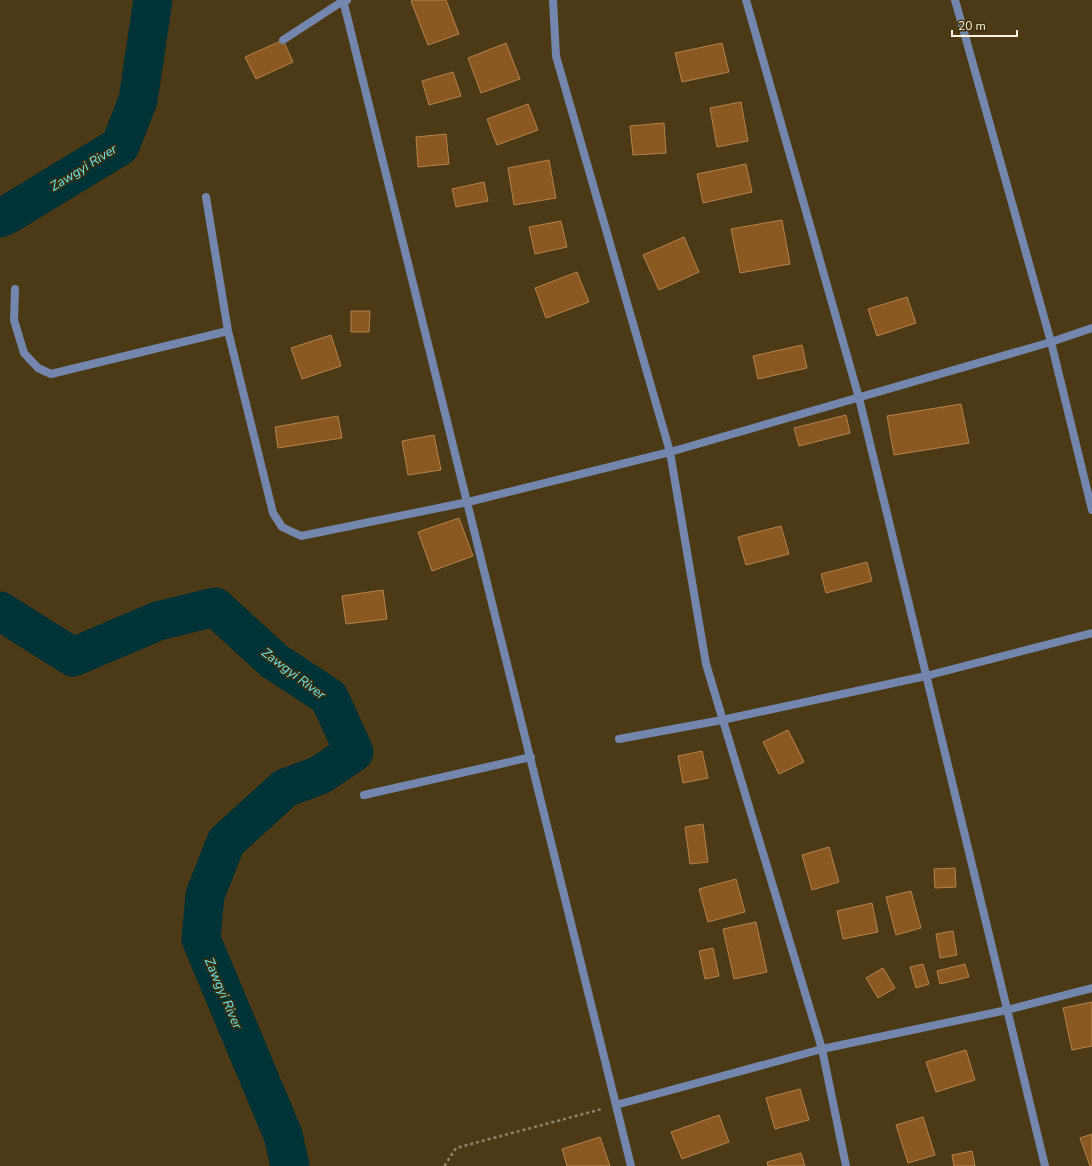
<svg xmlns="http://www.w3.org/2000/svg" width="1092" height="1166" font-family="'Nunito Sans',sans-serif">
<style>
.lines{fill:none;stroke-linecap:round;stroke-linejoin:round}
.river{stroke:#003338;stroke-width:39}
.building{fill:#8a5820;stroke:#b6824c}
.path{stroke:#928466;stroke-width:2.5;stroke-dasharray:3 3;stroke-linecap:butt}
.service{stroke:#7386ae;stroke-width:8}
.minor{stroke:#7386ae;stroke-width:8}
.labels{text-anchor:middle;stroke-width:3;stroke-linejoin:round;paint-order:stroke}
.water-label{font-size:13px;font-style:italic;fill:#63e6f4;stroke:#40300a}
</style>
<rect width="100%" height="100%" fill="#4b3a15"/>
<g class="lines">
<path class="river" d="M0,218L10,213L120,146L138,100L153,0
M0,611L73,657L158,621L215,607L274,661L329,697L354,752L320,775L285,788L226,842L205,895L201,939L283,1135L290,1166"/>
</g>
<path class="building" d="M413,0H446L459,34L428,45L411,1Z
M283,40L293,62L256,79L245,57Z
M506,43L520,79L481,93L468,58Z
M722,43L729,72L682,82L675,53Z
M453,72L461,96L429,105L422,81Z
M741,102L748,141L717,147L710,108Z
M528,104L538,130L497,145L487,119Z
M664,123L666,153L633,155L630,126Z
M446,134L449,164L418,167L416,137Z
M549,160L556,198L514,205L508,168Z
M746,164L752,192L703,203L697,174Z
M484,182L488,201L456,207L452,189Z
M782,220L790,264L740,273L731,229Z
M561,221L567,247L535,254L529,227Z
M684,237L699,272L659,290L643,255Z
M577,272L589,302L546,318L535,288Z
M907,297L916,323L877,336L868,309Z
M351,311H370L369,332H351Z
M331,335L341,366L302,379L291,348Z
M802,345L807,368L758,379L753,356Z
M961,404L969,443L894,455L887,416Z
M846,415L850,433L799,446L794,428Z
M338,416L342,438L278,448L275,427Z
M434,435L441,470L408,475L402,441Z
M459,518L473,556L432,571L418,532Z
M781,526L789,554L746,565L738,537Z
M867,562L872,581L826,593L821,574Z
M383,590L387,619L346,624L342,596Z
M788,730L804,762L779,774L763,742Z
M702,751L708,778L683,783L678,756Z
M703,824L708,862L690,864L685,827Z
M829,847L839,882L812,890L802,855Z
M955,868L956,887L935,888L934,869Z
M736,879L745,912L708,922L699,889Z
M911,891L921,928L896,935L886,897Z
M872,903L878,932L843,939L837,911Z
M756,922L767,972L734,979L723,929Z
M953,931L957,955L940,958L936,934Z
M713,948L719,976L705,979L699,951Z
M923,964L929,984L916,988L910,967Z
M965,964L969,977L940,984L937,971Z
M883,968L895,988L878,998L866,978Z
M1092,1002V1046L1072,1050L1063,1008Z
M966,1050L975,1080L936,1092L926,1062Z
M800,1089L809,1120L775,1129L766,1098Z
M719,1115L729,1142L682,1159L671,1132Z
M923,1117L935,1155L908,1163L896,1125Z
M1092,1134V1166H1090L1080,1138Z
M600,1137L610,1166H567L562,1149Z
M972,1151L975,1166H954L952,1155Z
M801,1153L805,1166H768L767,1162Z"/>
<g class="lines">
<path class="path" d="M445,1166V1165L456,1148L602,1109"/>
<path class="service" d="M364,795L531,757"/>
<path class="minor" d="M343,0L631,1166
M553,0L556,56L670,452L706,664L822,1049L846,1166
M746,0L859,398L1045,1166
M955,0L1051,342L1092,510
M283,40L343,1L347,0
M206,197L228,331L273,513L282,527L301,536L468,502L670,452L1051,342L1092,328
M15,289L14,320L24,353L38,368L51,374L228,331
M619,739L722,720L926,676L1092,633
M616,1105L822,1049L1007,1010L1092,988"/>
</g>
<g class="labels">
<g class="water-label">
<text transform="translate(83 167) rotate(-32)" y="5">Zawgyi River</text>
<text transform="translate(294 673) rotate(37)" y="5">Zawgyi River</text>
<text transform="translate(224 993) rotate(67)" y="5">Zawgyi River</text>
</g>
</g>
<path d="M952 30v6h65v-6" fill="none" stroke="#fdf3df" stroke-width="2"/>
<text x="958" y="30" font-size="12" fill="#fdf3df" stroke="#40300a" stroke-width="3" paint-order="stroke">20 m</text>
</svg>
